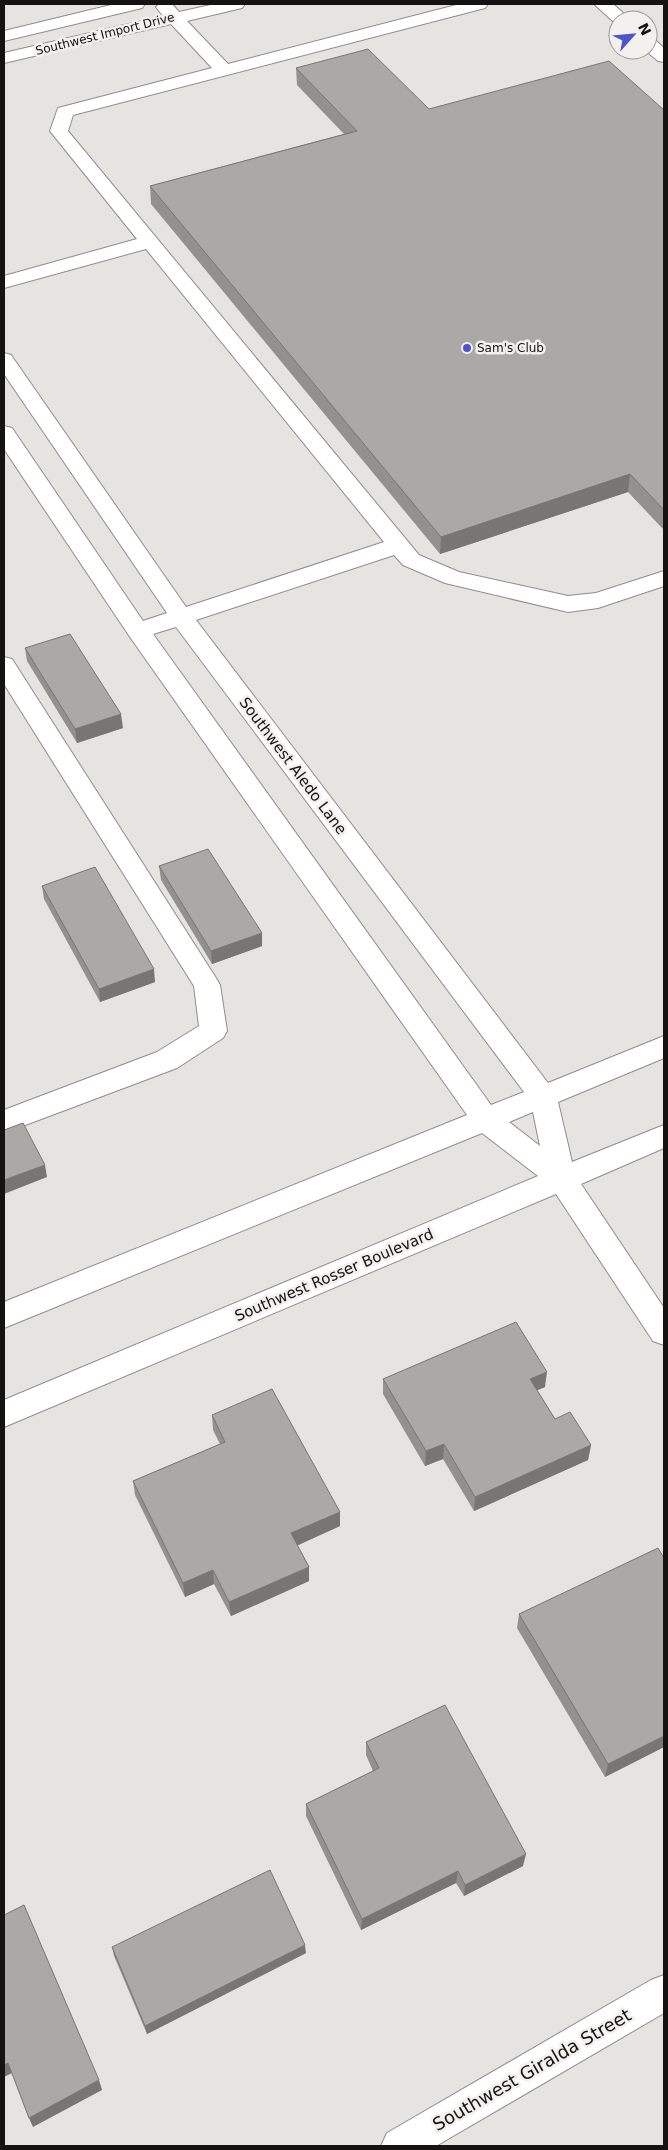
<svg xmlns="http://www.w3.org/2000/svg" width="668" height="2150" font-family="'DejaVu Sans',sans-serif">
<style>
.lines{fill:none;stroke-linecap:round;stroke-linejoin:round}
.minor-casing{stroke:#8f8d8a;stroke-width:2}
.minor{fill:#fff;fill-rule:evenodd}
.wall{fill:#93918f}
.shaded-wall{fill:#787674}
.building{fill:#aba9a6;stroke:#787674}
.poi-dot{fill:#4d54ca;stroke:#f3f1ee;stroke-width:2}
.labels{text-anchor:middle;stroke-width:5;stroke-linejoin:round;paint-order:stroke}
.far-street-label{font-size:12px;fill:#141312;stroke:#f3f1ee}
.far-poi-label{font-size:12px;fill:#141312;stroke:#f3f1ee;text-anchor:start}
.street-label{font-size:15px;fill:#141312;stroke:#f3f1ee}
.near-street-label{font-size:18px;fill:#141312;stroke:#f3f1ee}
</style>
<rect width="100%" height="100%" fill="#e6e4e1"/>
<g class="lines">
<g class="minor-casing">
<path id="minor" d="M115,4H145L142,8L4,41V31Z
M159,4H172L179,12L215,4H245L242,8L187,21L228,64L460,4H488L485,8L73,115L68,131L419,555L459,572L568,596L596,593L664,571V586L598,608L568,612L445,583L403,565L394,555L196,620L548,1083L664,1036V1058L558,1102L572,1162L664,1125V1148L581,1184L664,1308V1345L653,1341L556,1194L4,1427V1400L538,1176L482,1133L4,1328V1302L467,1115L130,637L4,449V426L12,428L143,621L167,613L4,374V353L11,355L186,607L384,542L146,249L4,288V276L137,239L50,131L58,108L212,68L171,24L4,63V53L163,16L156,7ZM176,627L524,1092L491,1105L153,634ZM533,1112L540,1146L509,1122Z
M594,4H613L631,20H618V24H616Z
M648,38L654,39L664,48V62L658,61L645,50H648Z
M4,657L12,659L216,978L220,985L227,1031L223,1038L177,1068L4,1133V1110L157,1052L199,1026L194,986L4,684Z
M664,1975V2013L436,2146H381L387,2133L651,1980Z"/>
</g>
<use href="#minor" class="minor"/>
</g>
<path class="wall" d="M296,68L429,109L664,110V529H663L628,492L440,554L151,204L150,186L344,134L297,85Z
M25,648L123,728L77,743L27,661Z
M159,866L262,946L212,964L161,880Z
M42,886L155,982L100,1002L44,899Z
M383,1379L545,1387L537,1390L555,1419L591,1445L588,1460L474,1511L443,1459L425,1466L383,1394Z
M212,1415L340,1512V1526L297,1545L309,1567V1581L231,1616L214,1584L185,1597L135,1495L133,1481L220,1444L213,1430Z
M664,1558V1747L605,1777L517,1628L519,1614Z
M366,1742L523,1866L464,1896L456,1883L361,1930L306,1816V1804L373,1771L366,1755Z
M112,1947L306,1953L147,2034L114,1956Z"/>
<path class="shaded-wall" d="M630,474L628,492L440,554L441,537Z
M121,714L123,728L77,743L75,729Z
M262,933V946L212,964L211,951Z
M154,969L155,982L100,1002L99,989Z
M45,1165L47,1177L4,1194V1180Z
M547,1372L545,1387L528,1394L530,1379Z
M444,1444L443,1459L425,1466L426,1451Z
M591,1445L588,1460L474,1511L475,1497Z
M340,1512V1526L292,1548L291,1533Z
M309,1567V1581L231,1616L229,1602Z
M213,1570L214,1584L185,1597L183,1583Z
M664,1736V1747L605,1777L608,1764Z
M526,1854L523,1866L464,1896L465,1885Z
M458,1871L456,1883L361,1930L362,1919Z
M305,1945L306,1953L147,2034L145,2026Z
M8,2063L12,2073L4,2077V2065Z
M99,2080L102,2090L33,2127L29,2118Z"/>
<path class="building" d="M368,49L429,109L609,61L664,110V510L630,474L441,537L150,186L357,131L296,68Z
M70,634L121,714L75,729L25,648Z
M208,849L262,933L211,951L159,866Z
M95,867L154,969L99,989L42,886Z
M23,1123L45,1165L4,1180V1130Z
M516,1322L547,1372L530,1379L555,1419L570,1412L591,1445L475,1497L444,1444L426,1451L383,1379Z
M272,1389L340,1512L291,1533L309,1567L229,1602L213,1570L183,1583L133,1481L225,1442L212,1415Z
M658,1548L664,1558V1736L608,1764L519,1614Z
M445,1705L526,1854L465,1885L458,1871L362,1919L306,1804L379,1768L366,1742Z
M270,1870L305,1945L145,2026L112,1947Z
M24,1905L99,2080L29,2118L8,2063L4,2065V1915Z"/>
<circle class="poi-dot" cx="467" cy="348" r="5"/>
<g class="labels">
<g class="far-street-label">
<text transform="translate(105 34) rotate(-14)" y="4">Southwest Import Drive</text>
</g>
<g class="far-poi-label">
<text x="477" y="352">Sam's Club</text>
</g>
<g class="street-label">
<text transform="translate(293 766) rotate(53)" y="5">Southwest Aledo Lane</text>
<text transform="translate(334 1275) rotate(-23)" y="5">Southwest Rosser Boulevard</text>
</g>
<g class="near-street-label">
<text transform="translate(532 2070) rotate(-30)" y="6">Southwest Giralda Street</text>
</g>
</g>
<rect width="668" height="2150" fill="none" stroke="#141312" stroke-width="10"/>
<g transform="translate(633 35) rotate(63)"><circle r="24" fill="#f3f1ee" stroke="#9a9896"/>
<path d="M0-4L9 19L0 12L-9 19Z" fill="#4d54ca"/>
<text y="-8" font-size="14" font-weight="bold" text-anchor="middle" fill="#141312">N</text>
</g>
</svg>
